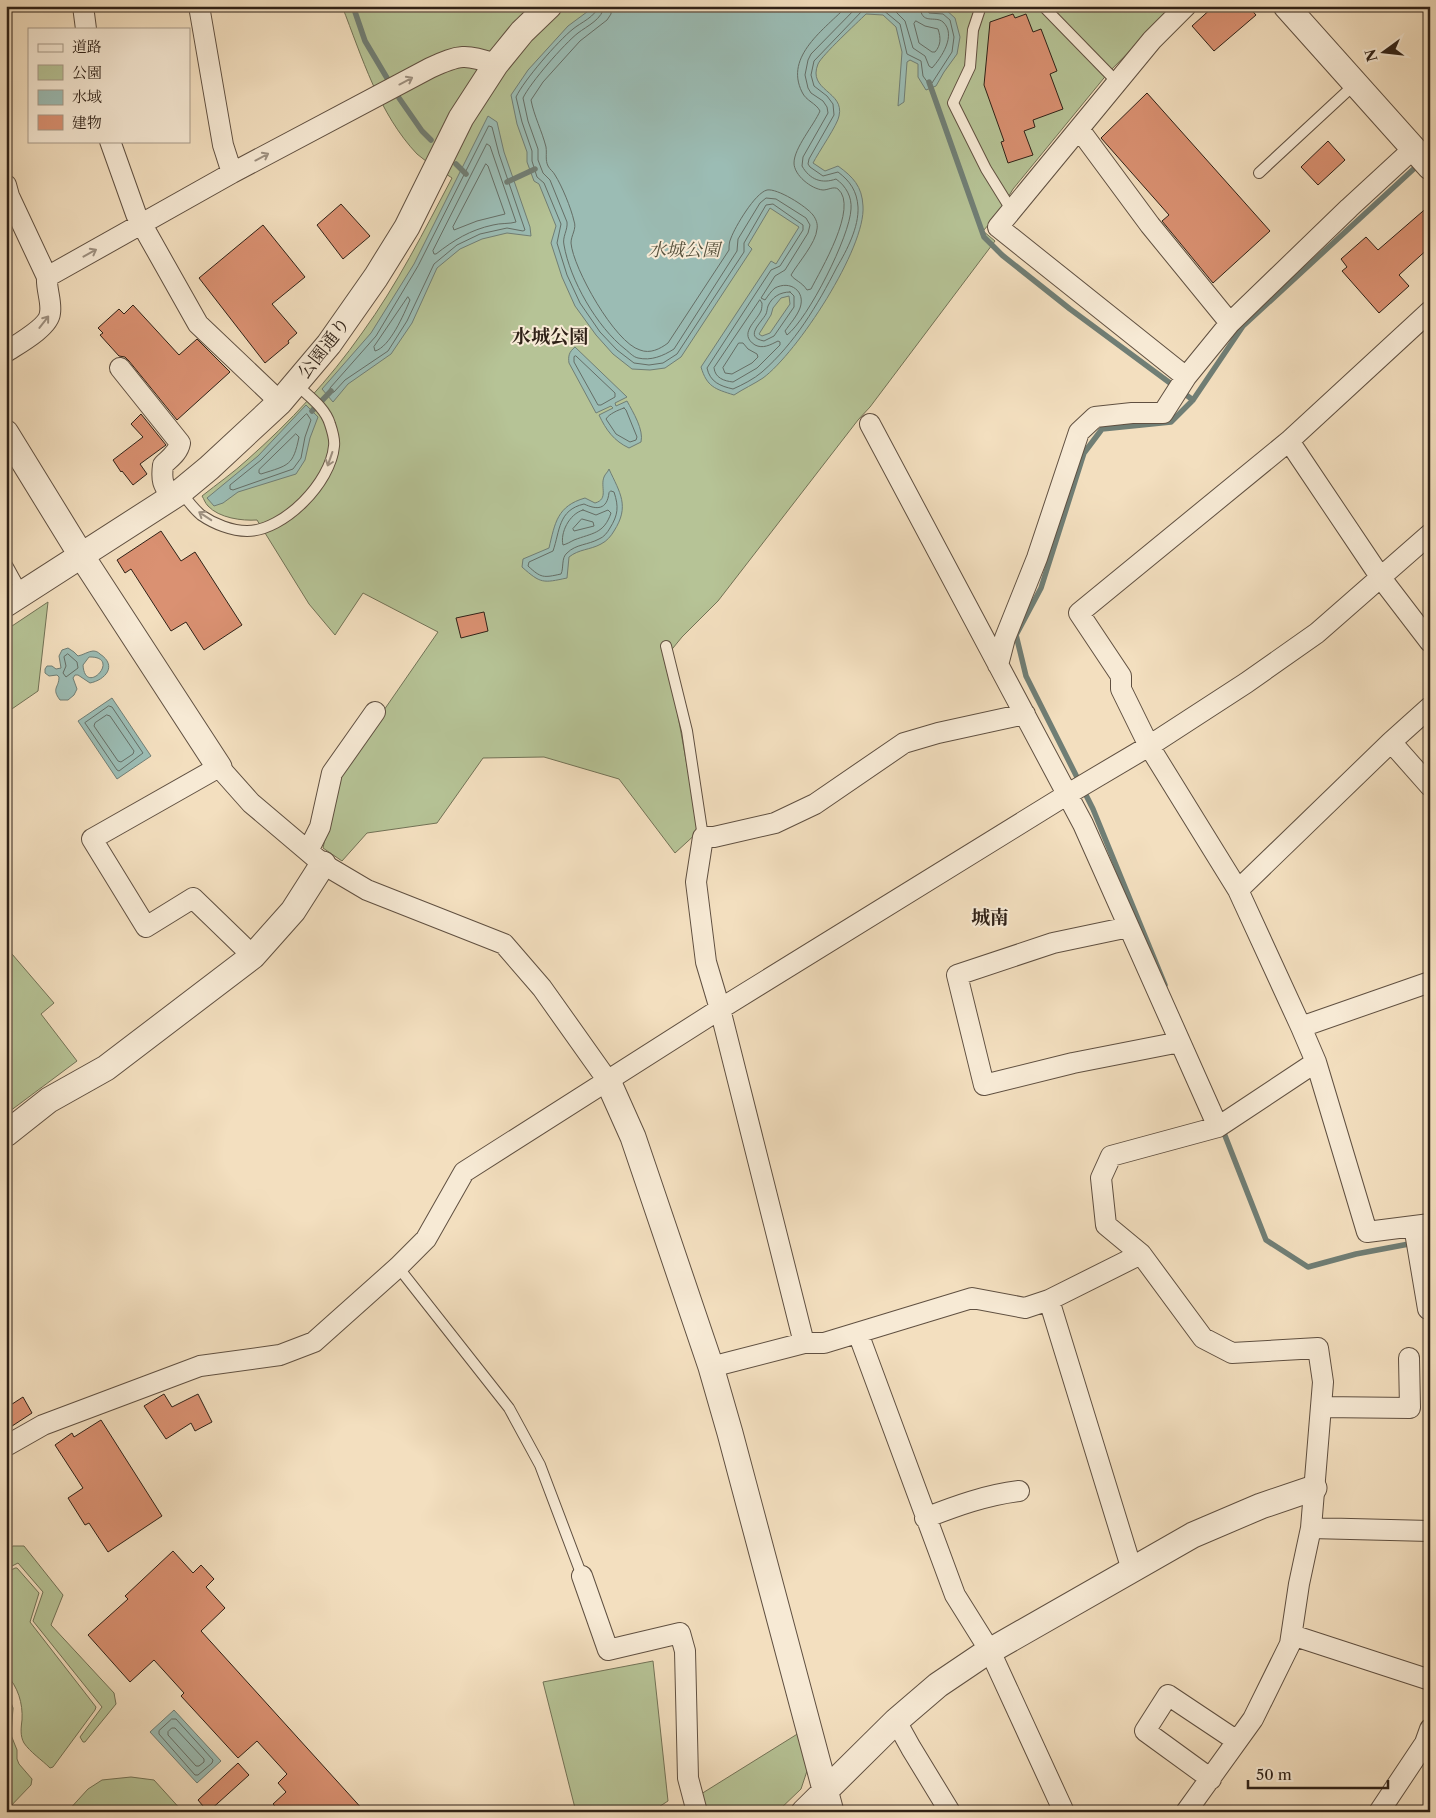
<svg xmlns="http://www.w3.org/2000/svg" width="1436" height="1818" font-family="'Libre Caslon Text','Noto Serif JP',serif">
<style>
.green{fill:#b6c396;stroke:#727256}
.water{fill:#9bbcb4;stroke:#707e75;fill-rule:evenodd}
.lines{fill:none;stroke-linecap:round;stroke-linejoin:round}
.shore{stroke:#656e66;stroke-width:1}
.stream{stroke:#707e75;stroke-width:5.5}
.building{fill:#da9172;stroke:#2f2117}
.service-casing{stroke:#605041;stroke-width:12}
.minor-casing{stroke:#605041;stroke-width:22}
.tertiary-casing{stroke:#605041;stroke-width:27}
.service{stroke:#f7ead5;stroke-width:10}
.minor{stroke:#f7ead5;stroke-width:20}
.tertiary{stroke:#f7ead5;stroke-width:25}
.oneway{stroke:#9d9080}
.labels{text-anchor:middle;stroke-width:4;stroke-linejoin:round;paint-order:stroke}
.park-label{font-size:18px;font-style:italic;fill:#58523d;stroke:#f7ead5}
.street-label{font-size:18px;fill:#2f2117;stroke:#f7ead5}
.neighbourhood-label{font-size:19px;font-weight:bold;fill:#2f2117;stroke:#f7ead5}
</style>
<rect width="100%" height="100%" fill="#f3dfbf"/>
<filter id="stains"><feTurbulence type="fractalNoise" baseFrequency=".004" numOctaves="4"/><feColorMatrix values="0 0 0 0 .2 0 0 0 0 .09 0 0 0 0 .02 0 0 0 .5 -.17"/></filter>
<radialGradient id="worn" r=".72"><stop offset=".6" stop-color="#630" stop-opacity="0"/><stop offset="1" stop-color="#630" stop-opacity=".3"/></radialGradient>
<path class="green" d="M342,6H1174L1108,73L1013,189L998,214L983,231L995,241L870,407L858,420L718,601L682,637L664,659L676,705L699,831L675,853L619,779L544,757L483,758L437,823L367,833L342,861L323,848L339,775L438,632L363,593L335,635L309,604L257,520C242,521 219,518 208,506C205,503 204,499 202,496C217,484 233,473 247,460C290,422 329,380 362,333C397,285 424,231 452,178C441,170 427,163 417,154C379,114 362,57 342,6Z
M48,602L38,691L6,713V630Z
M6,947L54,1003L41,1014L77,1061L6,1114Z
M13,1546H24L63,1595L51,1625L114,1693L116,1704L85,1742H83L80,1737L102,1707L33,1621L43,1592L18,1563L6,1569V1550Z
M15,1568H17L39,1593L30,1622L96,1707L95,1710L53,1767L50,1768C42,1760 30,1752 24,1743C20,1736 21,1728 22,1720C23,1703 18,1687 6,1674V1573Z
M653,1661L668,1801L651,1812H576L543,1682Z
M6,1689L13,1708L11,1735L17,1750V1759L19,1764L32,1779L31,1785L6,1811Z
M799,1733L808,1768L801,1789L777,1812H706L701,1794Z
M131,1777L154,1780L183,1812H109L103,1807H98L94,1812H67L88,1789L102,1780Z"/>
<path class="water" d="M595,6H910L912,8L945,9L955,18L960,37L957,54L944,72L936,86L926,90L918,77V64L910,60L907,62L904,102L898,106L902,52L896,27L883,15L866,14C857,23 822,55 818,64C807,91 845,91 839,116C838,124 818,153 813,163L825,171L838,166C853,177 862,186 863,206C866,248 797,353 763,378C754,384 743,389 734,395C715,389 707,387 701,367L771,261L776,264L799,227L770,208L748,245L752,249L681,357L665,368L650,370L632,369L613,354L596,335L575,306L562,277L551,243L556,226L539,184L534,181L527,162V152L517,124L511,95L528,70L568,26ZM789,296L790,304L770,333L762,336L759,334L771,315L773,308L781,298Z
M488,116L497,122L504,152L530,227L531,236L507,233L482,239L460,249L437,268L412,323L391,354L348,384L333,402L322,389L371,333L414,264Z
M575,347L627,397L615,403L616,406L627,401C633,412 644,430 641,442L629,448C614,441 606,430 599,415L613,408L611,406L596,413L569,363C568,356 569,352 575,347Z
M306,405L318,417L310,438L305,460L296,474L238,492L223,503L214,506L207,498L258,456Z
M609,469C620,493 630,506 614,531C611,536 607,541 601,544C590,550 579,549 569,557L567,578C543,583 541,584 522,567L523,559L549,548C555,523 557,506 585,498L595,503C609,499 600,487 604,477C605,474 608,472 609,469Z
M68,648L74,652L78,656C83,655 89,651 93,651C96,651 98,652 100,654C118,666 105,680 90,683L78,675H75L73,678L77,689L74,695L68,700H60C51,688 59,688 59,677L57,675L49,676L45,673V669L47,666H52L56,669L61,668L59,656L62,650ZM89,657C123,656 85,698 83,665Z
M112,698L151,756L117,779L78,721Z
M174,1710L221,1761L197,1783L150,1732Z"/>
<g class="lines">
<path class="shore" d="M598,6C597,16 580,23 573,29C558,41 524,80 516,97L522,122L532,151V161L537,177L544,183L561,224L557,243L567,275L580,303L600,332L617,350L634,363L649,365L663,363L677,354L744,252V243L766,205L773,204L803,225V230L780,266L771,270L707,368C710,382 720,386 733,389C742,385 754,379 762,372C795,343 817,306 837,267C847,250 859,227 858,207C857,191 850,181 838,172L823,176L810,167L808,164L809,159L834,115L833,104L827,96L814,86L811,75L814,61L863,10H883L900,24L907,54L921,61L923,76L928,83H932L952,52L954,37L950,20L943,14L929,13L926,6
M604,6C603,19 587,26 578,33C564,44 530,83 523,98L528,121L538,149V160L543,173L550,180L567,222C568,230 562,237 564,245C570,280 597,327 625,349C629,352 633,357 638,358C651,361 663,356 674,349L737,251L738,239L760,203L766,198L776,199L806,218L810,225L808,233L785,270L775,276L761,298L765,300C768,296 771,291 775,288C790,280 806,291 800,308C797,316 790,324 785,331L787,335C808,319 850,236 851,209C852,197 846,186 836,179C822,184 810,180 802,166L803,157L828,113L827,107L823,101L811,93L808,88L805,75L808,60L811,54L858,6
M611,6V14L607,20L580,41L543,82L531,100C534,116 542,131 546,147C547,154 545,160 548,166C550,170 553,171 555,175C562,186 571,208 574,221C577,229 571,235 571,243C573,268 615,343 640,350C650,354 660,349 668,343L729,250C729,246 729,242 731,238C735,227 755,193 767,190C777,188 806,206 813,215C816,219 818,224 817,229C816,243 798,263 791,275C794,280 802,282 807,290L811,289C820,271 859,207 838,189C834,186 828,190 823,190C811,189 794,175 794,163C794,148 814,125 820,111C816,103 806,101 802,92C784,56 825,29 847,6
M890,6L905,21L913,48L925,56L929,66L932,68C941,58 957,35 943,22C935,15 921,26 920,6
M916,21L925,26L938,29C941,38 941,45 935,52H932L919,43L914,24Z
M489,126L492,127L499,154L525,230L523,231L507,228L480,234L457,245L434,264L407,321L388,351L345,380L334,392L331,393L330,388L376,336L418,266Z
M487,144L490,146L516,222C510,224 500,223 493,225C470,230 454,240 436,254H434L433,251Z
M486,164L488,166L505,214L477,221L454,230L453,227Z
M790,292L794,296V307L774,336L764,341C743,337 762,322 766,314C767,312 767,309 768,306C772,297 780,292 790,292Z
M408,297L410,300C404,314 390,347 375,351L374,347Z
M760,300L762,303C762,305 762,308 761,311C756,322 738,334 755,345C763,349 770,345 778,341L780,342V345L757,368L733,382C724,381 715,378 714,368Z
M739,343H743L748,349L757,354L758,357L752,363L732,374L725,373L723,368Z
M576,356L615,393V397L601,405H598L574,362V357Z
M624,408L626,410L637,437L636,440L630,442L616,434L606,419C609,414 618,410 624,408Z
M307,414L311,420L305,437L301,458L293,469L233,490L230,489V485L261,460L305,415Z
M296,434L299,437C293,466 289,465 261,474L259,473V470Z
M611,491L614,492C619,507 618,515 610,528C607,533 604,537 599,539C588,545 576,544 567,553C561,558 564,568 561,574C543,578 541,578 528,566L529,562L553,551C560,531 558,510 584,504C597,510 607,510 609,493Z
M583,510L596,515L608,510L611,513C604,534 592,533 574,540C570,542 567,544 563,545C560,533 569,514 583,510Z
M582,519L593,522L594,526L574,531L573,529Z
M68,654L77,662L78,668L66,677L63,673L66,666L64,657Z
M109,706L112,707L143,753L119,771L117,770L85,723Z
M107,715L110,716L134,751L133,754L121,762L118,761L94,726L95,723Z
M172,1719H176L213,1760L212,1763L198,1775H195L159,1734V1731Z
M172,1728H175L204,1759V1762L199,1766H196L168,1735V1732Z"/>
<path class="stream" d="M353,6L365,41L387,78
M929,82L984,237L1002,255L1070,309L1193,400
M399,98L422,131L431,140
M456,164L466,174
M507,182L535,169
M312,411L331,391
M1165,985L1093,809L1026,676L1016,635L1041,588L1084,453L1102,429L1171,422L1193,400L1243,326L1419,164
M1222,1128L1266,1240L1308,1267L1356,1254L1430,1240"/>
</g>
<path class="building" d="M1214,6H1248L1256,15L1214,51L1192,26Z
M1013,14L1015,18L1026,14L1033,32L1041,29L1057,71L1050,74L1063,109L1033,120L1035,127L1024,131L1033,155L1008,163L1001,142L1004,141L984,85L990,22Z
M1147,93L1270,231L1213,283L1162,221L1169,215L1101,138Z
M1328,141L1345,160L1318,185L1301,167Z
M341,204L370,236L343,259L317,225Z
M1430,205V247L1399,275L1409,286L1379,313L1342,271L1347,267L1341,259L1366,237L1378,250Z
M263,225L305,277L272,304L297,333L288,341L289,343L265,363L199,278Z
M133,305L179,355L197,339L230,372L177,420L129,361L125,357L119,356L100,335L103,333L98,328L119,309L124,314Z
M141,414L166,445L140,464L147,474L133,485L122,471L121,472L113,460L143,437L131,424Z
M161,531L181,561L195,552L242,625L204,650L186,622L171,631L131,569L125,573L117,560Z
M484,612L488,631L461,638L456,618Z
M164,1394L172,1407L198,1394L212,1422L195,1431L191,1423L166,1439L144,1406Z
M23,1397L32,1413L6,1430V1408Z
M101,1420L162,1516L108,1552L89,1523L85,1525L68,1498L83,1488L55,1445L72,1433L74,1437Z
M173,1551L193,1573L201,1565L214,1579L206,1587L225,1608L201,1631L365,1812H280L273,1804L286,1792L278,1783L287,1774L257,1741L238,1758L181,1696L184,1693L154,1660L130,1682L88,1635L128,1599L125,1596Z
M238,1763L249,1775L208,1812L198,1800Z"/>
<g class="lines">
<g class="service-casing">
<path id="service" d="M981,6L973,30L970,67L953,103L986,169L1012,211
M1043,6L1117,82
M1259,173L1355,84
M181,492C187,500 194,509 201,515C214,524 232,531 247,531C284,531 331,482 334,446C335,440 332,430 330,424C325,407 308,396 296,384
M6,563L22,592
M666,646L687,731L703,837
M398,1267L509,1408L540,1465L582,1576"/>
</g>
<g class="minor-casing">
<path id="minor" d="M83,6L86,29
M199,6L223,145L232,173
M1186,6L1152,40L998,227L1186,377L1230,323L1349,208L1413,149
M1079,129L1150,225L1230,323
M110,141L136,214L198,324L280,402
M6,185L9,196L47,277C46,289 52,302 50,313C49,327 18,344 6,352
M47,277L232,173L430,68C460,54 465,54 496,64
M120,368L180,443C178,453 170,458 163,465C161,481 163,484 171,497
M870,424L1083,824L1218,1127
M1289,441L1381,578L1430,642
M998,665L1005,638L1037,558L1079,432L1095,417L1132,413H1163L1186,377
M1430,707L1391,742L1238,890L1301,1027L1316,1062L1367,1232L1430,1224
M1391,742L1430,786
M308,851L320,827L332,773L375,712
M1238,890L1149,746L1121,689V676L1079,613L1289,441L1430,311
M1129,927L1053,943L957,975L984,1085L1073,1063L1180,1042
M253,956L193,898L146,927L92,839L219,767L251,803L323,864L367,890L504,944L542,988L608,1081
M1301,1027L1430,982
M1414,1226L1428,1309
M1141,1254L1203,1338L1232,1353L1318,1348L1323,1382L1311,1528L1299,1584L1290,1644L1253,1719L1186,1812
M1049,1300L1141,1254L1106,1225L1101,1178L1111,1156L1218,1127L1316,1062
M858,1333L955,1595L990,1651L1064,1812
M804,1343L720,1009L706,962L696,882L703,837H714L775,823L815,804L904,743L938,733L1025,714
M711,1367L804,1343H824L972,1298L1025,1308L1049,1300L1132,1570
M1321,1407L1410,1408L1409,1358
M6,1446L43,1425L200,1366L280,1355L314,1342L398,1267L426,1239L464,1172L720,1009L1068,794L1149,746L1246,683L1317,633L1430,534
M925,1518C956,1506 986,1495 1019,1491
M1311,1528L1430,1531
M582,1576L608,1650L680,1633L685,1651L688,1778L697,1812
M1292,1635L1430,1680
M896,1721L911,1748L950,1812
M1211,1779L1145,1731L1168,1695L1237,1741
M1379,1812L1425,1743L1430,1729"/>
</g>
<g class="tertiary-casing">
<path id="tertiary" d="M1286,6L1430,167
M6,433L81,555L219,767
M6,604L180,492L209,468L280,402L329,344L376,277L407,227L461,118L496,64L522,32L549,6
M608,1081L633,1137L711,1367L730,1433L831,1812
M6,1134L49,1100L106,1068L253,956L293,911L323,864
M804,1812L896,1721L938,1685L981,1656L1193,1535L1261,1506L1314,1488"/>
</g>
<use href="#service" class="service"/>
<use href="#minor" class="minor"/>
<use href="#tertiary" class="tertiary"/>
</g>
<defs><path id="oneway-shaft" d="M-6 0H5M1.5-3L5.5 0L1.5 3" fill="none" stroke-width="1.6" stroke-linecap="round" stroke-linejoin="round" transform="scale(1.25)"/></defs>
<g class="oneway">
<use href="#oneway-shaft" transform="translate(406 81) rotate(-28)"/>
<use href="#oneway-shaft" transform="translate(262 157) rotate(-28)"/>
<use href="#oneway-shaft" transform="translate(90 253) rotate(-29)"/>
<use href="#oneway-shaft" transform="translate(44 322) rotate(-52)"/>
<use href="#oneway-shaft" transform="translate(330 459) rotate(109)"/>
<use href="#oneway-shaft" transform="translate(205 516) rotate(-147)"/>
</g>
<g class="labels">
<g class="park-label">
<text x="684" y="256">水城公園</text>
</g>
<g class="street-label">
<text transform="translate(324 348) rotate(-52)" y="6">公園通り</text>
</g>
<g class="neighbourhood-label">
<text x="550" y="343">水城公園</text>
<text x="990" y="924">城南</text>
</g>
</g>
<rect width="1436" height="1818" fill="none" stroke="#f3dfbf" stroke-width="25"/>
<rect x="8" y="8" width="1421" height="1803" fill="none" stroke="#2f2117" stroke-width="2.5"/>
<rect x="12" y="12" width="1411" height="1793" fill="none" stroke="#2f2117"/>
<rect x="28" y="28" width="162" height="115" fill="#f7ead5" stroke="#a79a89"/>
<rect x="38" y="44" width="25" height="8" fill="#f7ead5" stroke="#a79a89"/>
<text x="72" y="52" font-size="15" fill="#2f2117">道路</text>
<rect x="38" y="65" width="25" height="15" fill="#b6c396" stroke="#a79a89"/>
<text x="72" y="78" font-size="15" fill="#2f2117">公園</text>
<rect x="38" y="90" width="25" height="15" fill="#9bbcb4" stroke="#a79a89"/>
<text x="72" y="102" font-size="15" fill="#2f2117">水域</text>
<rect x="38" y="115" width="25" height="15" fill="#da9172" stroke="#a79a89"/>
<text x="72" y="128" font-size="15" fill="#2f2117">建物</text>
<g transform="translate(1384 52) rotate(255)" stroke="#f7ead5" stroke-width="4" paint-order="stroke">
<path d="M0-4L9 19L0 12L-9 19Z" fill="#2f2117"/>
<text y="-8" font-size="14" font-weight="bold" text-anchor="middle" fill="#2f2117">N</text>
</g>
<path d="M1248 1780v8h140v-8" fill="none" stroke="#2f2117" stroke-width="2.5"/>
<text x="1256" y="1780" font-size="15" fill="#2f2117" stroke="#f7ead5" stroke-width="4" paint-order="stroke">50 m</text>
<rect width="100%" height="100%" filter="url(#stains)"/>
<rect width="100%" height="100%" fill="url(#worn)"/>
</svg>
